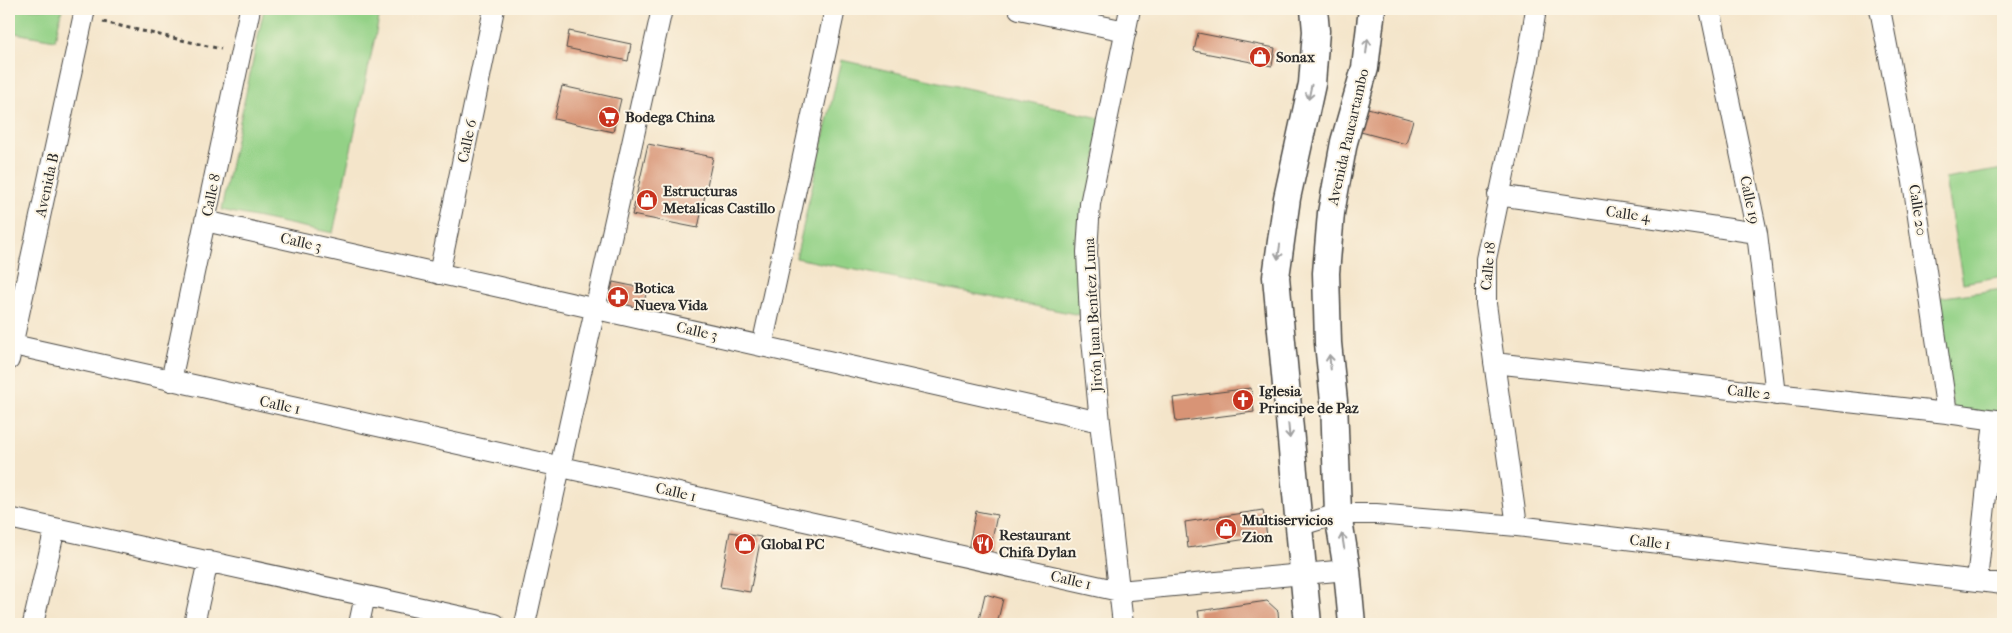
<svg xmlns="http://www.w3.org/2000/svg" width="2012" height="633" font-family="'IM FELL French Canon',serif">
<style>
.green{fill:#93d186;stroke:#5f7e58}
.building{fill:#d89476}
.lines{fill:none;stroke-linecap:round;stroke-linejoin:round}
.minor-casing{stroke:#494743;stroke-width:22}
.major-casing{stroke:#494743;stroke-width:29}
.path{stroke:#494743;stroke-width:3;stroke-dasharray:4 4;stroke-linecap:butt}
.minor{stroke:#fff;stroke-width:20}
.major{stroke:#fff;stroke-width:26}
.oneway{stroke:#a0a0a0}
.labels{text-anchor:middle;stroke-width:4;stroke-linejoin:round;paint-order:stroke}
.poi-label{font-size:15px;font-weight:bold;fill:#2b2b2b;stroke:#fcf5e5;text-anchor:start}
.street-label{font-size:15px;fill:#2b2b2b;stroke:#fcf5e5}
</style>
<rect width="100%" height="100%" fill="#fcf5e5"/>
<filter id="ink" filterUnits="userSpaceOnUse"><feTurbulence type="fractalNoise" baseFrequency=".02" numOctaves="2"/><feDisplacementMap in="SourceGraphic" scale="10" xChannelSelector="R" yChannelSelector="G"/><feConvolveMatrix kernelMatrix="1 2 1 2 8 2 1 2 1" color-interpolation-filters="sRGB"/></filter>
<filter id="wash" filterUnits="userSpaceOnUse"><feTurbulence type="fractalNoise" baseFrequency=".0096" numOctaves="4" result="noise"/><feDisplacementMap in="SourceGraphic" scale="20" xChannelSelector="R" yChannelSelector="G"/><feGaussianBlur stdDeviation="1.12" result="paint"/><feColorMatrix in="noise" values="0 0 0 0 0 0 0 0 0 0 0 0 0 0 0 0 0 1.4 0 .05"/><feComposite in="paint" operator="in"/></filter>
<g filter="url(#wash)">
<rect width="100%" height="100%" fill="#f4e5ca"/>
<path class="green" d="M9,9H62L55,40L9,32Z
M264,9H381L333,233L221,210Z
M841,60L1100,118L1080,315L796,258Z
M2003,169V276L1963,283L1945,179Z
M2003,289V414L1953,409L1936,298Z"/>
<g id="blocks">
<path class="building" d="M569,31L631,44L628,61L566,48Z
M1198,33L1275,48L1272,66L1194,51Z
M562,86L621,99L613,132L554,119Z
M1364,107L1413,120L1406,144L1357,131Z
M648,144L713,157L698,228L632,215Z
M613,282L647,289L642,312L607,305Z
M1251,388L1254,412L1176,422L1173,398Z
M1263,510L1267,536L1188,548L1185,522Z
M976,511L997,515L989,554L968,550Z
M730,532L761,537L750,592L720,587Z
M985,594L1003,599L997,624H978Z
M1267,601L1278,611L1279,624H1200L1198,611Z"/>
</g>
</g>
<g filter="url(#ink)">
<use href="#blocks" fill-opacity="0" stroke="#494743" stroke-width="1"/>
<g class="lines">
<g class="minor-casing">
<path id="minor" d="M1019,9L1126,31
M1710,9L1757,233L1776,395
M1880,9L1913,182L1947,413
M1498,195L1757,233
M205,221L1100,422
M439,274L494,9
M9,344L1119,591L1347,570
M762,346L835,9
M9,360L85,9
M1494,363L1947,413L2003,421
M171,381L250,9
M9,518L495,624
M1298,526L1338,514H1376L1517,526L2003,584
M1517,526L1486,304V259L1527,65L1536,9
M1977,581L1994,420
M33,624L55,528
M194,624L208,561
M359,624L365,596
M525,624L662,9
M1123,624L1100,422L1090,319L1087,252L1090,204L1130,9"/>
</g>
<g class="major-casing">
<path id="major" d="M1308,624L1276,277L1287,198L1312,84L1316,31L1314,9
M1352,624L1347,570L1338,514L1334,401L1328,343L1326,273L1331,213L1344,142L1365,68L1372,9"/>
</g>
<path class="path" d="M103,22L221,49"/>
<use href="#minor" class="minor"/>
<use href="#major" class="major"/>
</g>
<defs><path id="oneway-shaft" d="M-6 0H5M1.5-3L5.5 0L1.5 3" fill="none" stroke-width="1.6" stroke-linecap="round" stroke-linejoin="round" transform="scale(1.25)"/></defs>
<g class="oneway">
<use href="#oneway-shaft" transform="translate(1367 46) rotate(-83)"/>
<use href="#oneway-shaft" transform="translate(1310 92) rotate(102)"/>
<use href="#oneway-shaft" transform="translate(1279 252) rotate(98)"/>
<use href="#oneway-shaft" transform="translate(1330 362) rotate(-96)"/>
<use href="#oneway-shaft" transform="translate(1289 431) rotate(85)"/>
<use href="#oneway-shaft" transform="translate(1343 541) rotate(-99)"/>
</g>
</g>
<defs>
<g id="shop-disc" transform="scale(1.125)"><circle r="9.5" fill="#c8321e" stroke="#fcf5e5"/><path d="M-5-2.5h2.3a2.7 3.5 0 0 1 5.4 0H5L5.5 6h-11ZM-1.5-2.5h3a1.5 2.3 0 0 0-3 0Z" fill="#fff"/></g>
<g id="supermarket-disc" transform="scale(1.125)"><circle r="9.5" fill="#c8321e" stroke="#fcf5e5"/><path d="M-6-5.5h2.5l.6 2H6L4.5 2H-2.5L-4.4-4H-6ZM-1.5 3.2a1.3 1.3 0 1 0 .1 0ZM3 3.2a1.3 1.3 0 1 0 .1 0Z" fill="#fff"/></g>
<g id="pharmacy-disc" transform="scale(1.125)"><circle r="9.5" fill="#c8321e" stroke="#fcf5e5"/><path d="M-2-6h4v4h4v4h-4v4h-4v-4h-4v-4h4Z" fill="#fff"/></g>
<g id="church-disc" transform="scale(1.125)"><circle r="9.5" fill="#c8321e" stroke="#fcf5e5"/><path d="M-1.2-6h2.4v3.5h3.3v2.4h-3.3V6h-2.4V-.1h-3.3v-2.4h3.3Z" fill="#fff"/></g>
<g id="restaurant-disc" transform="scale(1.125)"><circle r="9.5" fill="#c8321e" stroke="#fcf5e5"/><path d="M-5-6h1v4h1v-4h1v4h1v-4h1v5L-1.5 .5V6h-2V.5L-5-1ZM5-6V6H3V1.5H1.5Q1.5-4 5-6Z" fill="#fff"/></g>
</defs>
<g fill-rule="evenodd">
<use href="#shop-disc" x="1260" y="57"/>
<use href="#supermarket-disc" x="609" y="117"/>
<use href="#shop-disc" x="647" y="200"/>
<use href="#pharmacy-disc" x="618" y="297"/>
<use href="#church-disc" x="1243" y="400"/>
<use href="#shop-disc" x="1226" y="529"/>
<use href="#shop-disc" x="745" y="544"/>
<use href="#restaurant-disc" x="983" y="544"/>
</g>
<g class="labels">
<g class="poi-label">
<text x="1276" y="62">Sonax</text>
<text x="625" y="122">Bodega China</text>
<text x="663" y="196">Estructuras<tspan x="663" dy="17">Metalicas Castillo</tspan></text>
<text x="634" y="293">Botica<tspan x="634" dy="17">Nueva Vida</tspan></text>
<text x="1259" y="396">Iglesia<tspan x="1259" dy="17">Principe de Paz</tspan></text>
<text x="1242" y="525">Multiservicios<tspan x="1242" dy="17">Zion</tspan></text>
<text x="999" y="540">Restaurant<tspan x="999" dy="17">Chifa Dylan</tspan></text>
<text x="761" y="549">Global PC</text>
</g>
<g class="street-label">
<text transform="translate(1348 137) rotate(-77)" y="5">Avenida Paucartambo</text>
<text transform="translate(467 141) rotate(-78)" y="5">Calle 6</text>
<text transform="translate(47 185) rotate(-78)" y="5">Avenida B</text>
<text transform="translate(211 195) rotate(-78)" y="5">Calle 8</text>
<text transform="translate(1750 200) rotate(78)" y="5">Calle 19</text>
<text transform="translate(1918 210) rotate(81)" y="5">Calle 20</text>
<text transform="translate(1628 214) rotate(8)" y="5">Calle 4</text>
<text transform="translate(301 242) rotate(13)" y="5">Calle 3</text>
<text transform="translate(1488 266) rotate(-85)" y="5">Calle 18</text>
<text transform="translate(1093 315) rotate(-93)" y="5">Jirón Juan Benítez Luna</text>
<text transform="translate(697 331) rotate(13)" y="5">Calle 3</text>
<text transform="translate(1749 392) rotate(6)" y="5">Calle 2</text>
<text transform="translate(280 405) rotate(12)" y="5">Calle 1</text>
<text transform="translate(676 492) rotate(13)" y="5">Calle 1</text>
<text transform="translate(1650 542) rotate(7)" y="5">Calle 1</text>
<text transform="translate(1071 580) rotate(13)" y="5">Calle 1</text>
</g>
</g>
<rect width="2012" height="633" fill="none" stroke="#fcf5e5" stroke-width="30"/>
</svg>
